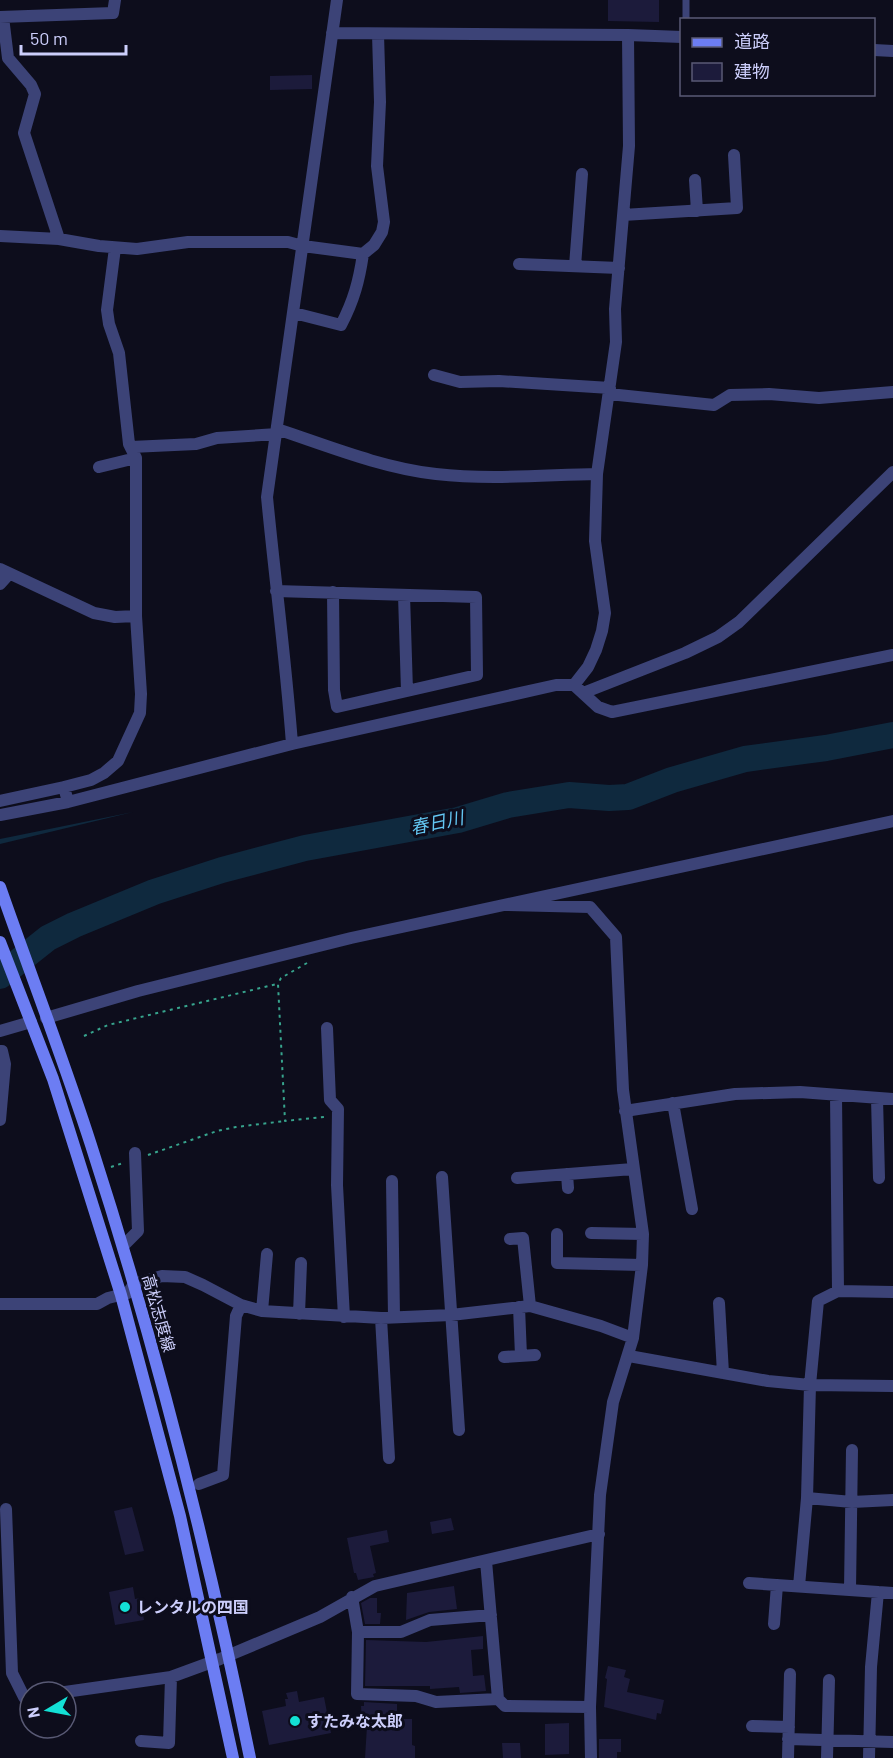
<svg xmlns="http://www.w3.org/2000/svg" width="893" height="1758" font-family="Barlow,'Noto Sans JP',sans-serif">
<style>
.water{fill:#0f293e}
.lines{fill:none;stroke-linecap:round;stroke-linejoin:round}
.river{stroke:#0f293e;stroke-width:26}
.building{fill:#1c1b3b}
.path{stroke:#37a48d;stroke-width:2;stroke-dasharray:3 4.5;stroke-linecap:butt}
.service{stroke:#3c4377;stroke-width:7}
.minor{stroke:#3c4377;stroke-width:12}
.secondary{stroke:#6c7df3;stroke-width:12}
.poi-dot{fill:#13e0d5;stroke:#0d0d1c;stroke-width:2}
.labels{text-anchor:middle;stroke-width:6;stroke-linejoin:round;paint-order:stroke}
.street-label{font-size:16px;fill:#cccefb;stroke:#0d0d1c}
.poi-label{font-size:16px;font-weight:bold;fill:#cccefb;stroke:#0d0d1c;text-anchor:start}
.water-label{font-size:18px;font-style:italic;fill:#63c6f2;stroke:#0d0d1c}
</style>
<rect width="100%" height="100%" fill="#0d0d1c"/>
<path class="water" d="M133,812L0,844V839L10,837Z"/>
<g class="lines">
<path class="river" d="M0,976L48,938L74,925L154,892L222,870L305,848L458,820L508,805L569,795L609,798L628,797L672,780L745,759L826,748L893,735"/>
</g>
<path class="building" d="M608,0H659V22L608,21Z
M312,75V89L270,90V76Z
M132,1507L144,1551L125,1555L114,1511Z
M451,1518L454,1530L432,1534L430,1522Z
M387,1530L389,1542L370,1546L376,1573L373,1574L374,1577L358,1580L356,1573H354L347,1538Z
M454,1586L457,1609L429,1612L406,1620L407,1593Z
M133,1587L135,1599L140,1598L144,1620L115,1625L109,1592Z
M370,1598H377V1613H381L380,1624H365L361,1603Z
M483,1636V1649L471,1650L473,1676L484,1675L486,1691L460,1693L459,1687L430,1689V1686H365L366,1640L426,1642Z
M608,1666L626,1670L624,1677L630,1679L627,1692L664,1700L661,1714L657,1713L656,1720L604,1707L607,1679L605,1678Z
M297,1691L299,1702L324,1697L331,1733L269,1745L262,1711L286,1706L285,1699H288L286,1693Z
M364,1702L397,1704V1719H412V1745L415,1746V1758H365L367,1726H362L361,1706H364Z
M569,1723V1754L545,1755V1724Z
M599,1739H621V1752H617V1758H599Z
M502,1743H520L521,1758H503Z"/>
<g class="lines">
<path class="path" d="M307,963L281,978L278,984L285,1121L324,1117
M84,1036L108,1025L277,984
M148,1155L217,1131L236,1127L285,1121
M111,1167L123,1163"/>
<path class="service" d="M686,20V0"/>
<path class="minor" d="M0,17L113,13L115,0
M3,17L8,58L31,85L35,94L24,133L59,239
M332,33L628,35L682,37
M874,50L893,51
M695,180L697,211
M623,215L737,208L734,155
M0,236L59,239L99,246L137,249L188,242H288L303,246L363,254
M519,264L619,268
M575,266L582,174
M294,313L341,325C354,300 359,281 363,254L374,245L382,232L384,222L377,166L380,102L378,34
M434,375L460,382L499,381L610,388
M609,394L714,405L730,395L769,394L819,398L893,392
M277,429C328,446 382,468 436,474C489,480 544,475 597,474
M131,447L196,444L217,438L277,434
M99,467L136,458
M0,569L94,613L115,617L136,616
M0,584L9,574
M276,591L476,597L477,675L337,707L334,690L333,592
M404,595L407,691
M574,685L588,667L596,650L602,631L605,613L595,541L597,474L616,342L615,309L629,146L628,35
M583,693L685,653L718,637L739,622L893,472
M292,744C286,662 275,580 267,497L337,0
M0,801L64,787
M68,802L64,787L91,780L104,773L118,761L140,713L141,694L136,616V458L129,444L119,353L109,324L107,310L115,248
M0,815L68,802L292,744L556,685H574L598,707L612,712L893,655
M507,905L590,907L616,937L623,1090L643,1234L642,1265L633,1338L613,1402L600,1495L590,1707L591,1758
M46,1018L138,991L351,938L893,821
M327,1028L330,1100L338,1109L337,1185L344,1317
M0,1031L31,1022
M0,1051H2L5,1064L0,1120
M836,1095L838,1291L893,1292
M877,1098L879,1178
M673,1103L692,1209
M625,1111L735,1094L800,1092L893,1099
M567,1174L568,1188
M442,1177L459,1430
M517,1178L633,1169
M392,1181L394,1317
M591,1233L643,1234
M557,1234V1263L642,1265
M510,1239L523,1238L530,1306
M123,1246L138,1231L135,1153
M719,1303L723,1373
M0,1304H97L108,1298L128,1293L134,1284L162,1276L185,1277L203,1285L241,1305L262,1311L381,1318L451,1315L530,1306L601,1326L633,1338
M519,1307L521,1356
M262,1311L267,1254
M299,1314L301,1263
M381,1318L389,1458
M629,1356L768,1381L810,1385L893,1386
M504,1357L535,1355
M199,1484L223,1475L236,1316L241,1305
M807,1498L852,1502L893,1500
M6,1509L12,1673L24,1697H30
M749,1583L893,1593
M799,1586L807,1498L810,1385L818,1301L838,1291
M850,1590L852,1450
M352,1597L358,1632L357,1694L416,1696L436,1702L498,1699L486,1561
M774,1624L777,1585
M358,1632H401L430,1620L491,1615
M65,1692L171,1677L220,1659L320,1617L375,1586L599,1534
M498,1699L505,1706L590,1707
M752,1726L789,1727
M788,1739L893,1742
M141,1741L169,1743L171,1677
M788,1758L790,1674
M827,1758L829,1680
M869,1758L871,1667L878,1592"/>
<path class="secondary" d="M0,887C30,973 63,1058 91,1145C156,1346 208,1551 250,1758
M0,942L53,1079L121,1295L180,1516L233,1758"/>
</g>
<g class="poi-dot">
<circle cx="125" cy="1607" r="6"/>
<circle cx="295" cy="1721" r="6"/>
</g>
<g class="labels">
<g class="street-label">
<text transform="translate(159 1313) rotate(74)" y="6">高松志度線</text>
</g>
<g class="poi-label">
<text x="137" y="1613">レンタルの四国</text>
<text x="307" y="1727">すたみな太郎</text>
</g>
<g class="water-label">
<text transform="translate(437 823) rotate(-12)" y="6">春日川</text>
</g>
</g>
<rect x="680" y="18" width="195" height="78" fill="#0d0d1c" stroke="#595a75" stroke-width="1.5"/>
<rect x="692" y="38" width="30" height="9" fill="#6c7df3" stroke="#595a75" stroke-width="1.5"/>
<text x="734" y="48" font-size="18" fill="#cccefb">道路</text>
<rect x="692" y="63" width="30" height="18" fill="#1c1b3b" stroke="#595a75" stroke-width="1.5"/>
<text x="734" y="78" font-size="18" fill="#cccefb">建物</text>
<g transform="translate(48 1710) rotate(260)"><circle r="28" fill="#0d0d1c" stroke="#595a75" stroke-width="1.5"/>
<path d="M0-4.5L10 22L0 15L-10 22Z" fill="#13e0d5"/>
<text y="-9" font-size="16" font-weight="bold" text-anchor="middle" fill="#cccefb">N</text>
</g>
<path d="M21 45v9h105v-9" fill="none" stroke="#cccefb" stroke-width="3"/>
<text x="30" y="45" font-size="18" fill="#cccefb" stroke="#0d0d1c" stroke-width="4.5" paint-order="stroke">50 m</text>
</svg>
